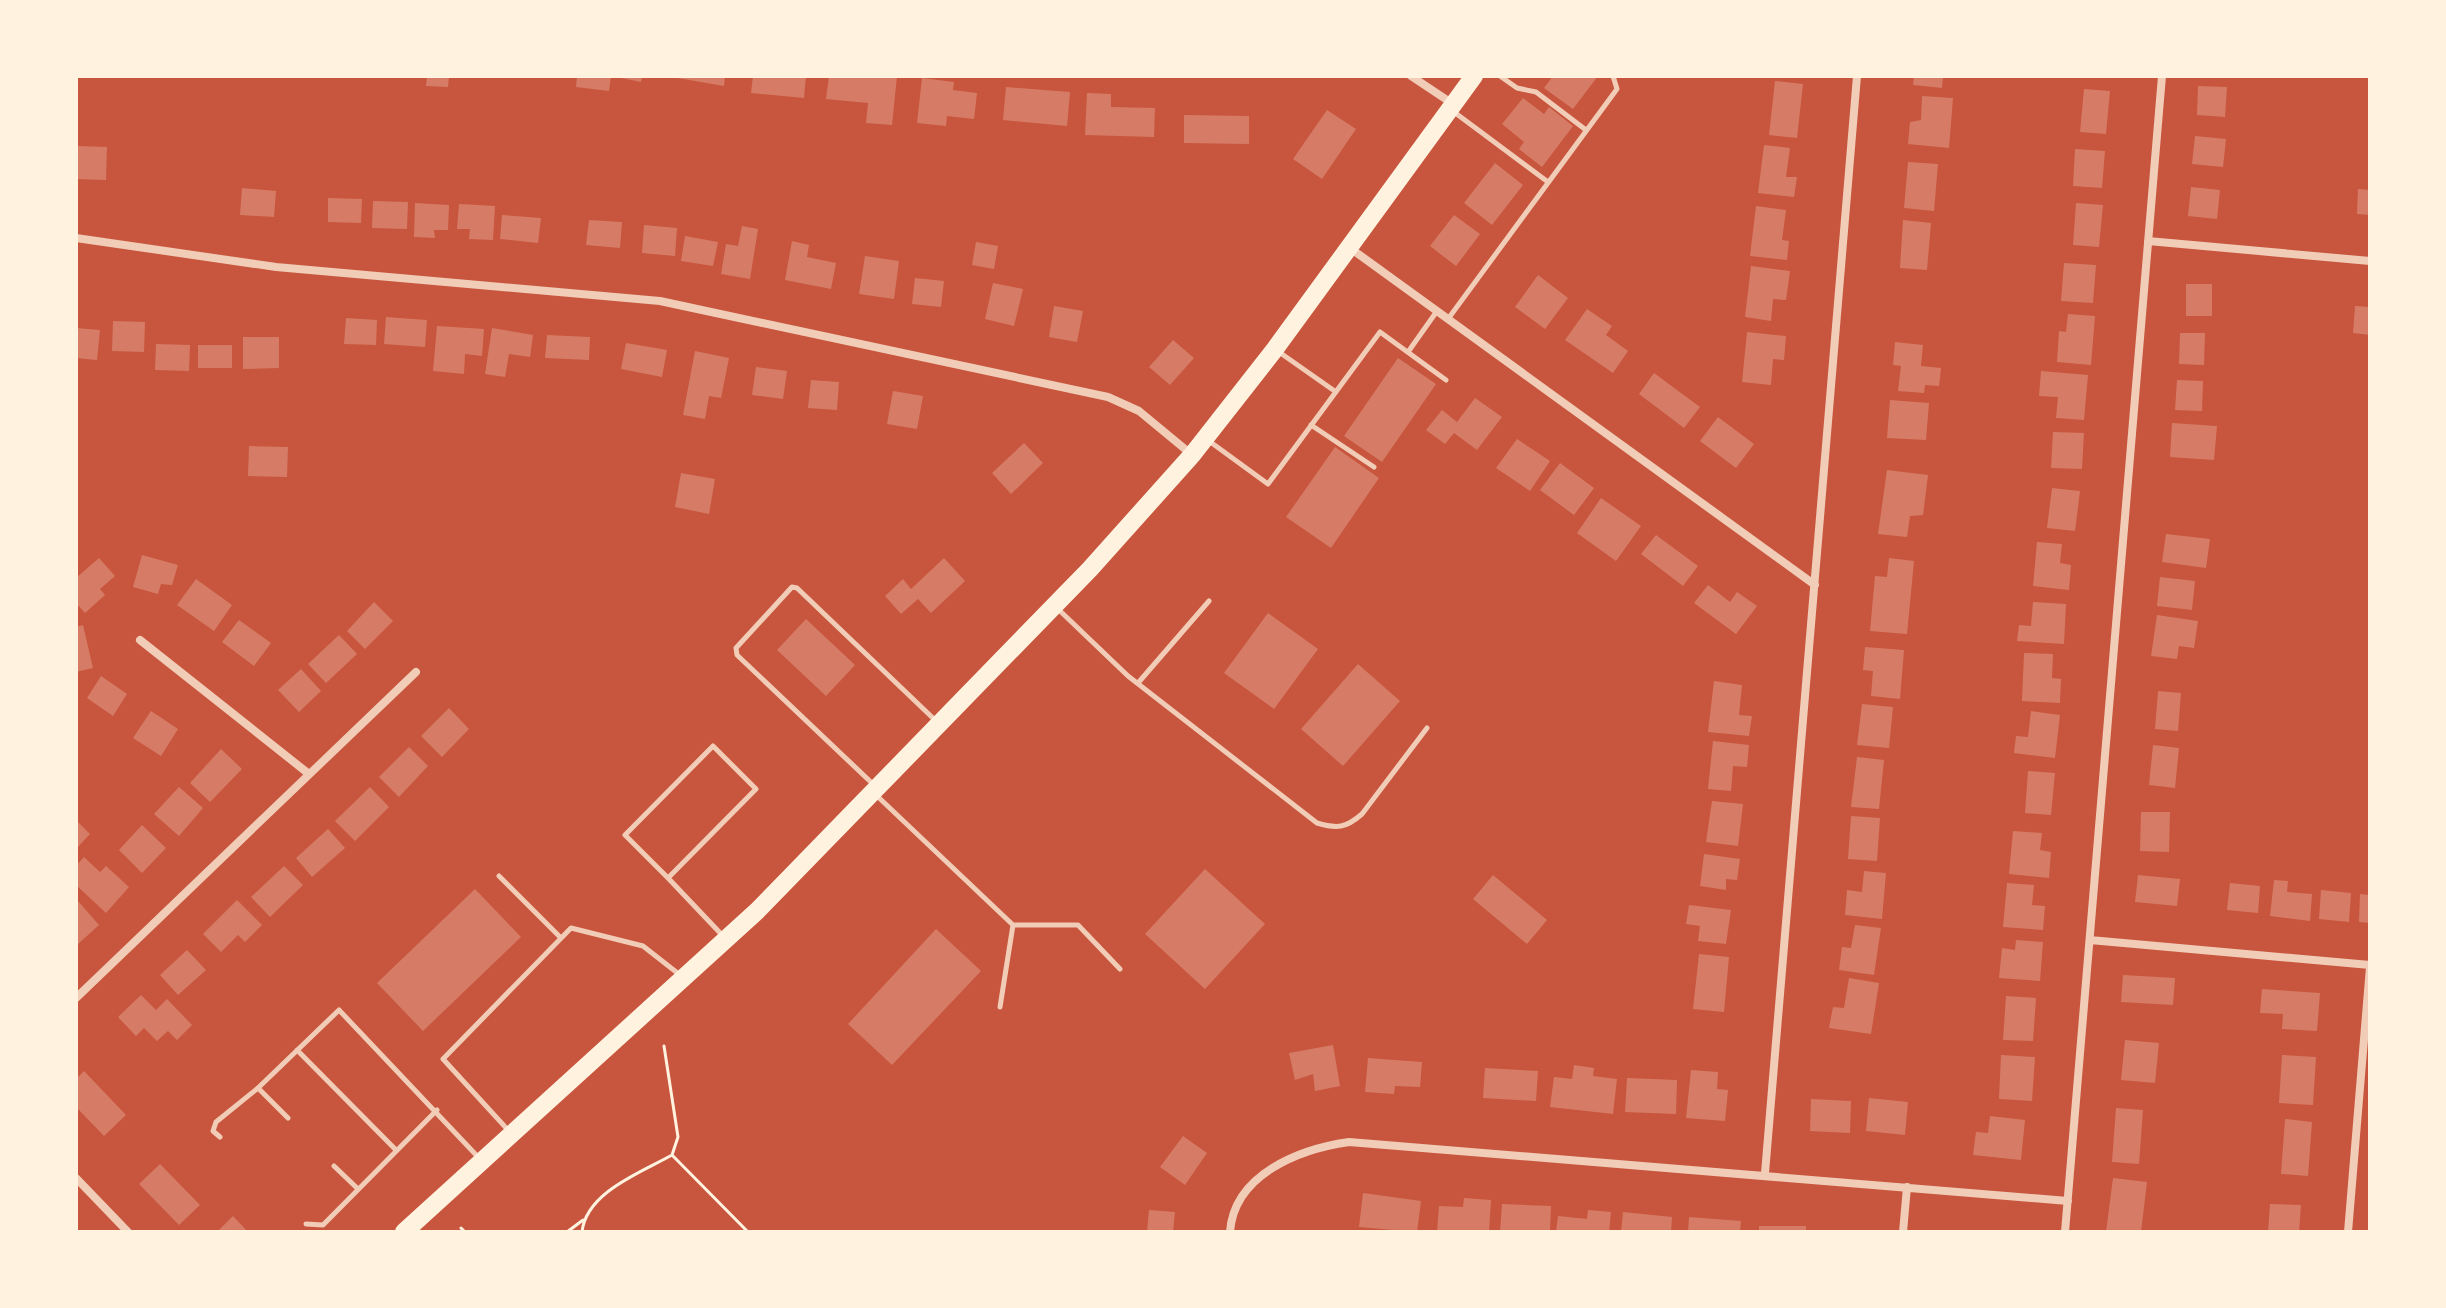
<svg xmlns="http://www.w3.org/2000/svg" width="2446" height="1308" font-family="'Alegreya Sans',sans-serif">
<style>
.building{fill:#d67c66}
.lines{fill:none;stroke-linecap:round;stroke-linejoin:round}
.path{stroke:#fff3e0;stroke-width:3}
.service{stroke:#f1ccb7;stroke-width:5}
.minor{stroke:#f1ccb7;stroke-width:8}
.primary{stroke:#fff3e0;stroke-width:18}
</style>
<rect width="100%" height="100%" fill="#c8553d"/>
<path class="building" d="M427,76H449L448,87L426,86Z
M577,76H611L609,91L576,87Z
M612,76H642L641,82Z
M666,76H725L724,86Z
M753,76H806L804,98L751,93Z
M829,76H897L892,125L866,123L868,103L826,99Z
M1553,76H1598L1573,109L1544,88Z
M1914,76H1943L1942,88L1913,85Z
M922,78L954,82L953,90L977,93L974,119L947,116L946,126L917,123Z
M1775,81L1803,84L1797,138L1769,135Z
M2198,86L2227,87L2225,117L2197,115Z
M1006,87L1070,92L1067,126L1003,120Z
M2084,89L2110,91L2106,134L2080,132Z
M1087,93L1111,94V107L1155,108L1154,137L1085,135Z
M1922,96L1953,98L1949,148L1908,144L1910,122L1921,120Z
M1523,98L1544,114L1549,107L1573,126L1542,167L1519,149L1524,142L1502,124Z
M1327,110L1356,129L1322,179L1293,159Z
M1184,115L1249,116V144L1184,143Z
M2195,136L2226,139L2223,167L2192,164Z
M1764,145L1790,148L1786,177H1797L1794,197L1758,193Z
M76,146L107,147L106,180L76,179Z
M2075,149L2105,151L2102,188L2073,186Z
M1908,162L1938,164L1934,211L1904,208Z
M1495,163L1523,185L1492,225L1464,203Z
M2191,187L2220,190L2217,219L2188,216Z
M242,188L276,191L274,217L240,215Z
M2358,189L2370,190V215L2357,214Z
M328,198L362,199L361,223L328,222Z
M373,201L408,202L407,229L372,228Z
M415,203L449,205L448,230H434L435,238L414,237Z
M2076,203L2103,205L2099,247L2073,245Z
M459,204L495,206L493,240L469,239L470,229H457Z
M1756,206L1786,210L1782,240L1789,241L1787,260L1750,256Z
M502,215L541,218L538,243L500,239Z
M1454,215L1480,234L1456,266L1430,246Z
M589,220L622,222L620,248L586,245Z
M1903,220L1931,223L1927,270L1900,268Z
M644,225L677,228L675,256L642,253Z
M742,226L758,229L750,279L721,274L726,244L738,246Z
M685,236L718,242L713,266L681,261Z
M792,241L809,245L807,257L836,263L831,289L785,280Z
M976,242L998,246L994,269L972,265Z
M865,256L899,261L894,299L859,294Z
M2064,263L2096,265L2093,303L2061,301Z
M1751,266L1790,271L1786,300L1773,299L1771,321L1745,317Z
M1538,275L1568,298L1545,329L1515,307Z
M915,278L944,281L941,307L912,304Z
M993,283L1023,289L1014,326L985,319Z
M2186,284H2212V316H2186Z
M1054,306L1083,311L1077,342L1049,337Z
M2355,306L2370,307V335L2353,333Z
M1587,309L1612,326L1606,335L1628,351L1613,373L1565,340Z
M2068,314L2095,316L2091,365L2057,362L2059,331L2066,332Z
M386,317L427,320L425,347L384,344Z
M346,318L377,320L376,345L344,344Z
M113,321L145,322L144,352L112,351Z
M437,326L484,329L482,356L465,354L464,374L433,371Z
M76,328L100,330L97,360L76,358Z
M492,328L533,335L530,357L509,354L505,377L485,374Z
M1747,332L1786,336L1784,360L1773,359L1771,385L1742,382Z
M2180,333H2205L2204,365L2179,364Z
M547,335L590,337L589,360L545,358Z
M243,337H279V368L243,369Z
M1173,340L1194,358L1170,385L1149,367Z
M1895,342L1923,345L1921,366L1941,368L1939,386L1925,385L1924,393L1898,391L1901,366L1893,365Z
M626,343L667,350L662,377L621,369Z
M156,344L190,345L189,371L155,370Z
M198,345H232V368H198Z
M695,351L729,358L721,398L709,396L705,419L683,415Z
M1398,358L1436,384L1382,462L1344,436Z
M756,367L787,371L783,399L752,395Z
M2041,371L2088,375L2084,420L2056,418L2058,397L2039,396Z
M1654,373L1700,407L1684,428L1639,394Z
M811,380L839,382L837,410L808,408Z
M2177,380L2203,381L2202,411L2175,410Z
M893,391L923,396L917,429L887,424Z
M1475,398L1502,417L1477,450L1454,433L1445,444L1426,430L1442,410L1457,422Z
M1890,400L1929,403L1926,440L1887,438Z
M1718,417L1754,444L1736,468L1700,441Z
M2172,423L2217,426L2214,460L2170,457Z
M2053,432L2084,433L2082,469L2051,468Z
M1517,439L1550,461L1530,491L1496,468Z
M1024,443L1043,463L1011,494L992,473Z
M249,446L288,447L287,477L248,476Z
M1335,447L1379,478L1331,548L1286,517Z
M1560,463L1594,488L1574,515L1540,490Z
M1887,470L1928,475L1923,515L1910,516L1907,537L1878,534Z
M681,473L715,479L709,514L675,507Z
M2052,488L2080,491L2075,531L2047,528Z
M1601,498L1641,526L1616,561L1577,533Z
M2166,534L2210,539L2206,568L2162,562Z
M1656,535L1698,566L1683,586L1641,554Z
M2037,542L2062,544L2060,563L2071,565L2069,590L2033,586Z
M142,555L178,565L172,585L161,584L158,594L133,587Z
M99,558L115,576L100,589L105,595L85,613L76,603V578Z
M944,558L965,581L931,613L918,599L901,614L885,596L903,579L911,589Z
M1889,558L1914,561L1907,634L1870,631L1875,576L1887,577Z
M2160,577L2195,581L2192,610L2157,606Z
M196,579L232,605L214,631L177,605Z
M1708,585L1730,602L1737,592L1757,606L1736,634L1694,603Z
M374,602L393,621L365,649L347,631Z
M2033,602L2066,604L2064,644L2017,641L2019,625L2031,626Z
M1268,613L1318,649L1274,709L1224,673Z
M2157,615L2198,621L2194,648L2179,646L2177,659L2151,656Z
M806,619L855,665L826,696L777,650Z
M239,620L271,643L254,666L222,642Z
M83,625L93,668L76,672V627Z
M339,635L357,654L326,683L308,664Z
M1865,647L1904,650L1900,699L1871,696L1873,671L1863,670Z
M2024,653L2053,654L2052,678L2061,679L2060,703L2022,701Z
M1358,664L1400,701L1343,766L1301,729Z
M301,669L321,691L299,712L278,690Z
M101,676L127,694L113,716L87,698Z
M1714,681L1742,685L1739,715L1752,716L1749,736L1708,732Z
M2158,691L2181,693L2178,731L2155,729Z
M1862,704L1893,707L1889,748L1857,745Z
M449,708L469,729L442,757L421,736Z
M151,711L178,729L161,756L133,738Z
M2031,711L2060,715L2055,758L2014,753L2016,736L2028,737Z
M1713,741L1749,745L1747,767L1733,766L1731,791L1708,789Z
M2153,745L2179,748L2175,788L2149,785Z
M409,747L428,766L399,797L379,777Z
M221,749L242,769L210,802L190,783Z
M1857,757L1884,760L1879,809L1851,807Z
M2028,771L2055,773L2051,815L2025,813Z
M179,787L203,808L179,836L154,814Z
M370,787L389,807L355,841L335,821Z
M1712,801L1743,804L1738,846L1706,842Z
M2141,812H2170L2169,852L2140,851Z
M1851,816L1880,818L1877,861L1848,859Z
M76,820L90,834L76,849Z
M142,825L166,848L142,873L119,850Z
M328,829L345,848L312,877L296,858Z
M2013,831L2042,833L2040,850L2051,852L2049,878L2009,874Z
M1704,854L1740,859L1737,880L1726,879V890L1700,886Z
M84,857L100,872L106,866L129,887L106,913L76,885V866Z
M284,866L303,885L270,917L251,897Z
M1205,869L1265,924L1205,989L1145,934Z
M1864,871L1886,873L1882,919L1845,915L1847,890L1862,892Z
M1493,875L1547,920L1527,944L1473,899Z
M2138,875L2180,879L2177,906L2135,902Z
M2274,880L2288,881L2287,892L2312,894L2310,921L2270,916Z
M2007,883L2034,885L2032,905L2045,906L2043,930L2003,927Z
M2230,883L2260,886L2258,913L2227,910Z
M475,889L521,937L423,1031L377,983Z
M2321,890L2351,893L2349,922L2319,919Z
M2360,894L2370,895V923L2359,922Z
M237,900L262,925L245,942L238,935L221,952L203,934Z
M78,901L99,925L76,946V903Z
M1689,905L1731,910L1726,944L1698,941L1700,926L1686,924Z
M1855,925L1881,928L1874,975L1839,970L1842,947L1851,948Z
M936,929L981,971L892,1065L848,1024Z
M2016,940L2043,942L2040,981L1999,978L2002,948L2015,950Z
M187,950L206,970L178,995L160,975Z
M1699,954L1729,957L1724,1012L1693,1009Z
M2123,975L2175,978L2173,1005L2121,1002Z
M1849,978L1879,983L1871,1034L1829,1028L1833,1007L1844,1008Z
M2262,989L2320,993L2317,1031L2282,1029L2283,1014L2260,1013Z
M141,995L156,1010L167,999L192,1025L177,1040L168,1031L157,1041L144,1028L136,1036L118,1017Z
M2006,996L2036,998L2033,1041L2003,1040Z
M2125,1040L2159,1043L2155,1083L2121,1080Z
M1333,1045L1340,1086L1315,1091L1313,1074L1295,1080L1289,1053Z
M2001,1055L2035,1057L2032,1101L1999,1099Z
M2282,1055L2316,1057L2313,1105L2279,1103Z
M1368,1058L1422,1062L1420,1087L1395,1086L1394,1094L1365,1092Z
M1574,1065L1594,1068L1593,1076L1617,1079L1613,1114L1550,1107L1554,1077L1572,1079Z
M1485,1068L1538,1071L1536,1101L1483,1098Z
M1691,1070L1718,1072L1717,1089L1728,1090L1725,1121L1686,1118Z
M84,1071L126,1115L104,1136L76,1107V1079Z
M1627,1078L1677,1080L1676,1114L1625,1112Z
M1869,1098L1908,1102L1905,1135L1866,1131Z
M1811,1099L1851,1101L1850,1133L1810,1131Z
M2116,1108L2143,1110L2139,1164L2112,1162Z
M1990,1116L2025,1120L2021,1160L1973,1155L1976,1132L1988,1133Z
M2285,1119L2312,1122L2308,1176L2281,1174Z
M1183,1136L1207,1153L1185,1185L1160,1167Z
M160,1164L200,1205L179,1225L139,1184Z
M2113,1178L2147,1182L2141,1232H2106Z
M1363,1193L1421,1201L1417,1232L1359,1227Z
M1464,1198L1491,1200L1489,1232H1437L1439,1206L1463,1207Z
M1502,1204L1551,1206L1550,1232H1500Z
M2270,1204L2301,1205L2299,1232H2268Z
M1149,1210L1175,1212L1173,1232H1147Z
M1588,1210L1611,1212L1609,1232H1556L1558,1216L1587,1219Z
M1623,1212L1672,1217L1671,1232H1621Z
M233,1216L248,1232H217Z
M1689,1217L1741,1221L1740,1232H1688Z
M1759,1226H1806V1232H1759Z"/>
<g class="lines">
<path class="path" d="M672,1155L748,1232
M461,1228L465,1232
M567,1232L583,1220
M582,1232C586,1192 642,1172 672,1155L678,1137L664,1046"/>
<path class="service" d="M1500,76L1517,88L1536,92L1586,130
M1454,112L1548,182
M1448,319L1617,89L1613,76
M1279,352L1336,392
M1408,352L1437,311
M1311,425L1374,467
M1209,441L1268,484L1380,332L1446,380
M1058,609L1128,676L1317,823C1337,829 1346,828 1362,814L1427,728
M1138,683L1209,601
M875,786L737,655L736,648L792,587L797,588L936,721
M875,794L1013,925H1078L1120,969
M499,876L561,938
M668,878L625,835L713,746L756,789L668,878L723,936
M1000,1007L1013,925
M297,1050L396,1150
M258,1088L288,1118
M509,1131L443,1059L571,928L643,946L680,975
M220,1137L213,1131L216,1122L258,1088L339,1010L479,1158
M334,1166L358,1189
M306,1224L323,1225L437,1110"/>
<path class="minor" d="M1411,76L1453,104
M76,238L276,267L660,301L1108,397L1139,411L1191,454
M2148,241L2370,261
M1350,248L1815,585
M140,640L309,774
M2090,940L2370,965
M76,998L416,672
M1765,1173L1857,76
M76,1178L128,1232
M1230,1232C1234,1174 1300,1149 1349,1142L2068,1201
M1903,1232L1907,1187
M2065,1232L2162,76
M2348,1232L2370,967"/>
<path class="primary" d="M404,1232L757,911L1090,569L1192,455L1275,349L1474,76"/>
</g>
<rect width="2446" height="1308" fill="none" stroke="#fff3e0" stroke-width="156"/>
</svg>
